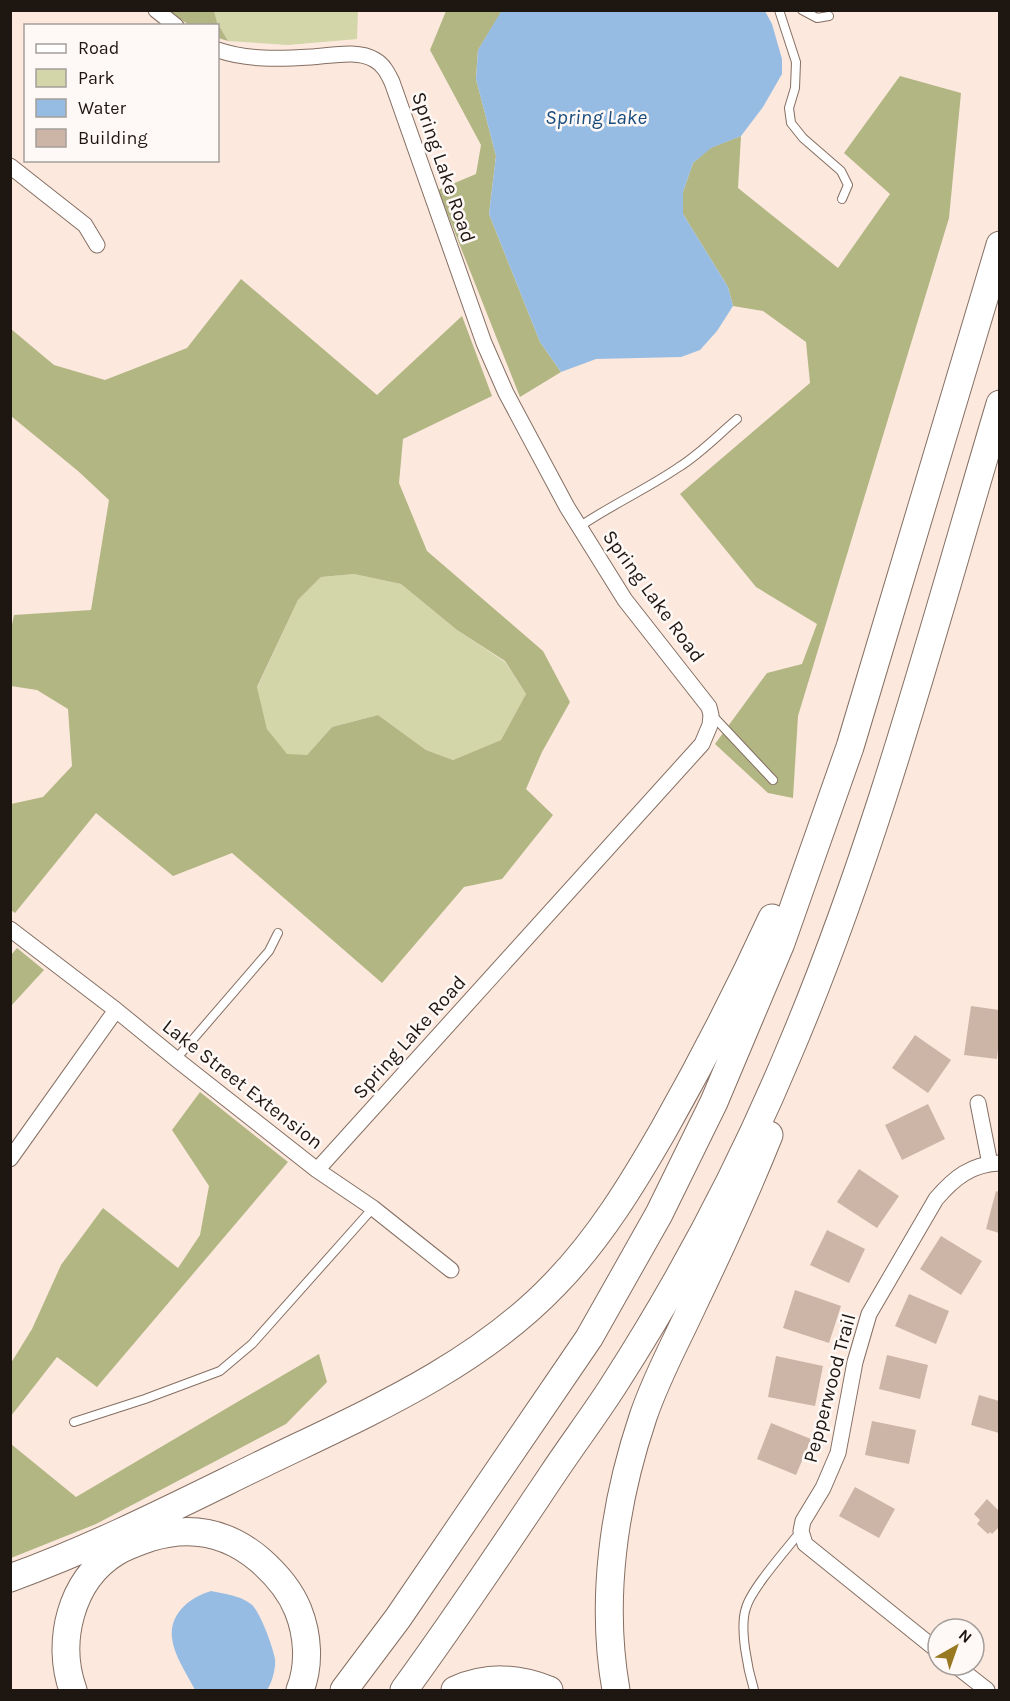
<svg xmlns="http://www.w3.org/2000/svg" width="1010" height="1701" font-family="Karla,sans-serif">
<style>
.green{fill:#d2d6a8}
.forest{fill:#b2b683;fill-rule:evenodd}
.water{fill:#97bce3}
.building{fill:#ccb5a7}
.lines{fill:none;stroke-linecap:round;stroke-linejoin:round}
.lane-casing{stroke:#856f63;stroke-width:10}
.street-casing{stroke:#856f63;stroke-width:17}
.highway-casing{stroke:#856f63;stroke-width:29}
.lane{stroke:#fff;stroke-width:8}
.street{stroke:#fff;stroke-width:15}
.highway{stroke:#fff;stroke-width:27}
.labels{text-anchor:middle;stroke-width:5;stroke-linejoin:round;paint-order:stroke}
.street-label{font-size:20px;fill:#1e1611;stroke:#fef9f6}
.water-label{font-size:21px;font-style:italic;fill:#184d7e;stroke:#fef9f6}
</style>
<rect width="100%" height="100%" fill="#fce8dd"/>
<path class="green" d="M214,11H358L357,39L288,45L228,41L217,22Z
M354,574L401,584L457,630L505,662L526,694L501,740L453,760L426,750L378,715L332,727L307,755H287L267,729L257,688L298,600L321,577Z"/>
<path class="forest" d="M169,11H214L217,22L228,41L218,38V26L189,25Z
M446,11H502L478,50L476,79L496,156L489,214L540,342L561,372L520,397L438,190L476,174L481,145L430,50Z
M900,76L961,93L949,218L798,716L793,798L768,793L715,744L767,673L802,664L817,624L756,587L680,494L810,383L806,342L763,311L733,306L728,287L683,214V192L693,163L710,148L741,136L738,188L838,268L890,194L844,153Z
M241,279L377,395L462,316L492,396L403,439L399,483L427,551L543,651L570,702L542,752L526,789L553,815L502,879L464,887L382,983L232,853L173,876L96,813L15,913L11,910V804L43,797L72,766L68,709L37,690L11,686V629L14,615L91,610L109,500L78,471L11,416V329L54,365L105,380L187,348ZM354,574L401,584L457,630L505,661L526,694L501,740L453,760L426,750L378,715L332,727L307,755L287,754L267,729L257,687L298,600L321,577Z
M17,948L44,970L11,1006V955Z
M200,1092L288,1162L97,1387L57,1357L11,1416V1363L32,1329L61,1265L103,1208L178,1268L200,1235L209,1186L172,1130Z
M319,1354L327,1382L286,1424L96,1524L11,1558V1444L76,1497Z"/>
<path class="water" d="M502,10L765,11L772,24L782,59V74L763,107L741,136L711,148L693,163L683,192V214L728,287L733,306L717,331L700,350L681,357L596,359L561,372L540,342L489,214L496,156L476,79L478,50Z
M211,1591C224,1594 239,1595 251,1604C260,1611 273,1647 275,1659C276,1668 272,1683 267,1690H195C187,1674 174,1656 172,1638C169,1614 190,1597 211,1591Z"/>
<path class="building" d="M971,1006L999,1010V1038L997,1059L964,1055Z
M915,1035L951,1060L928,1093L892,1068Z
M928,1104L945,1139L902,1160L885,1125Z
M859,1169L899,1196L877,1228L837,1202Z
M996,1191L999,1192V1233L986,1229Z
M827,1230L865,1249L849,1283L810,1265Z
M941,1236L982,1261L961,1295L920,1269Z
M795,1290L841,1306L829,1343L783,1328Z
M909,1294L949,1311L936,1344L895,1326Z
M887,1355L928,1365L920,1399L879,1389Z
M776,1356L823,1366L815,1406L768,1397Z
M979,1395L999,1401V1433L971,1425Z
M872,1421L916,1430L909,1464L865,1455Z
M771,1423L811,1439L796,1475L757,1459Z
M855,1487L895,1509L879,1538L839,1516Z
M987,1499L999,1511V1527L992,1534L990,1532L988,1534L977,1524L980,1520L974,1514Z"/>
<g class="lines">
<g class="lane-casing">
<path id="lane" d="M779,10L796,62L795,88L789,108L791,123L803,138L841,171L848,185L842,199
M802,10L817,18L829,16
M579,527C611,505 647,489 679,467C700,454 718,435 737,419
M712,715L773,780
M176,1059L269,951L278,933
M74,1422L145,1399L220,1371L252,1344L373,1208
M754,1690C748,1670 739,1628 746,1608C751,1589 787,1549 800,1532"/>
</g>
<g class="street-casing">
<path id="street" d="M156,10L176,26
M218,50C247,60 279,59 311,57C330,56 358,49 375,60C384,65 388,74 392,82L484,343L506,393L567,507L625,600L709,707L711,715L710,725L702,744L317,1170
M10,166L85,225L97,245
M10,929L116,1010L176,1059L317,1170L373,1208L451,1270
M978,1103L990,1164
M10,1159L116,1010
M938,1651L805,1544L801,1531L803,1521L823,1488L838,1453L855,1362L869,1314L936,1199C954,1178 971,1164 1000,1163
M955,1665L987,1690"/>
</g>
<g class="highway-casing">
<path id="highway" d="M10,1578C96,1547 178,1505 260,1465C363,1415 475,1368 555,1284C599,1239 633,1183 664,1129C703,1060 739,990 772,918
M73,1690C56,1643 70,1580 116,1552C126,1546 138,1542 149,1538C190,1525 227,1532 260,1560C276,1574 290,1590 298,1610C308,1635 310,1665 300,1690
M344,1690L398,1618L589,1338L659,1214L714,1102L781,943L850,747L1000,245
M404,1690C456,1619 505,1545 554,1472C574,1442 596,1413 615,1383C681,1280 742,1165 789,1052C878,843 935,621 1000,404
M455,1690C487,1676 516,1677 549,1690
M616,1690C600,1600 614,1503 643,1417C656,1378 676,1342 693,1305C720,1249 746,1192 769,1135"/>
</g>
<use href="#lane" class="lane"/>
<use href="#street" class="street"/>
<use href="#highway" class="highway"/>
</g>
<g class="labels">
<g class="street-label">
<text transform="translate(444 167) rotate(71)" y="7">Spring Lake Road</text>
<text transform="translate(654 596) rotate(54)" y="7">Spring Lake Road</text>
<text transform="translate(409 1037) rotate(-48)" y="7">Spring Lake Road</text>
<text transform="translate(243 1084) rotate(38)" y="7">Lake Street Extension</text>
<text transform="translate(829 1388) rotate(-75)" y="7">Pepperwood Trail</text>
</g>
<g class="water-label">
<text x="596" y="124">Spring Lake</text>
</g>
</g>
<rect width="1010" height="1701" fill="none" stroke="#1e1611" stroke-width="24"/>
<rect x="24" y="24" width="195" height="138" fill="#fef9f6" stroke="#a49e9a" stroke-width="1.5"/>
<rect x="36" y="44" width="30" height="9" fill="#ffffff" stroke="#a49e9a" stroke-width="1.5"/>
<text x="78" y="54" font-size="18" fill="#1e1611">Road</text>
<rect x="36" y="69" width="30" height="18" fill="#d2d6a8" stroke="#a49e9a" stroke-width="1.5"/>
<text x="78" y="84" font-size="18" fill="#1e1611">Park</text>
<rect x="36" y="99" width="30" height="18" fill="#97bce3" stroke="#a49e9a" stroke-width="1.5"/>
<text x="78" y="114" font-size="18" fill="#1e1611">Water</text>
<rect x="36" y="129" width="30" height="18" fill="#ccb5a7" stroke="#a49e9a" stroke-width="1.5"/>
<text x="78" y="144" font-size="18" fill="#1e1611">Building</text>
<g transform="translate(956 1647) rotate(40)"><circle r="28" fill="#fef9f6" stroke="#a49e9a" stroke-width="1.5"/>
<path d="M0-4.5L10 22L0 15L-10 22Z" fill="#987922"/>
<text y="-9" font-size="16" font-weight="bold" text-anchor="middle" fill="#1e1611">N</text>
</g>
</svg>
